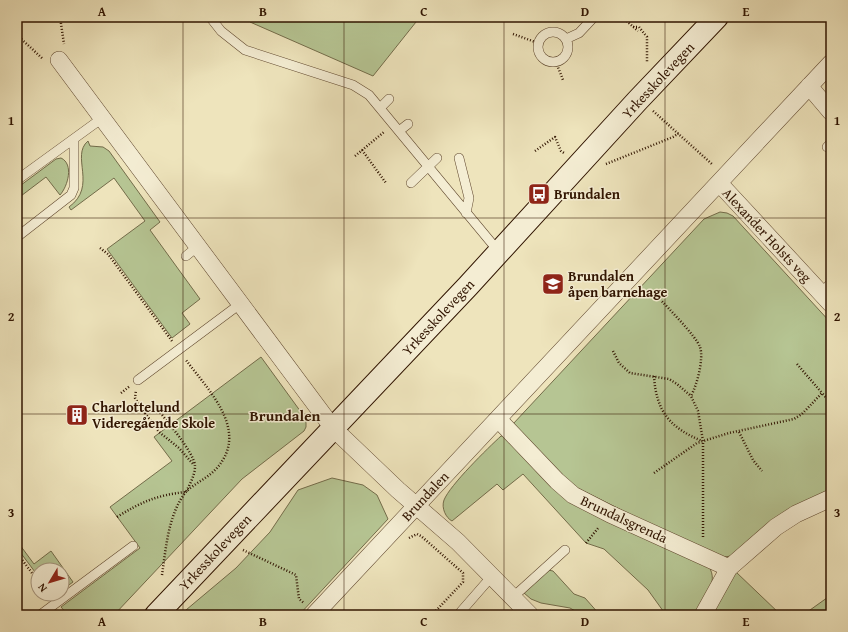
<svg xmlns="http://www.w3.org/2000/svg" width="848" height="632" font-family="'Gentium Book Plus',serif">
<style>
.green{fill:#b6c593;stroke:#736c4a}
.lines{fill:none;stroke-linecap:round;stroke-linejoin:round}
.lane-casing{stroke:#60482f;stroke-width:10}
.street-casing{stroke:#60482f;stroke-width:18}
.secondary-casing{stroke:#301400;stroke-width:24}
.path{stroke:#301400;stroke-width:2.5;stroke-dasharray:1 2;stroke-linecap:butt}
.lane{stroke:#f4edd3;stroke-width:9}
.street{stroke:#f4edd3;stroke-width:17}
.secondary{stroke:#f4edd3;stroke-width:22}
.grid{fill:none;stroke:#301400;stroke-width:1;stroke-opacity:0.55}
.labels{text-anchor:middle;stroke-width:3;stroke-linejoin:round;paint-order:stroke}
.street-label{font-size:14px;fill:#301400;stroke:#f4edd3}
.poi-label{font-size:14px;font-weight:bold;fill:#301400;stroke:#f4edd3;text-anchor:start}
.neighbourhood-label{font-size:15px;font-weight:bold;fill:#301400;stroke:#f4edd3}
.neatline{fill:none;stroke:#301400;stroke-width:1.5}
.grid-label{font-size:13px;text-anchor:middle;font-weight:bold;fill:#301400}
</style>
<rect width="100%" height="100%" fill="#eee4bc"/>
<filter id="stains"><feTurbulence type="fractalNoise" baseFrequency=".005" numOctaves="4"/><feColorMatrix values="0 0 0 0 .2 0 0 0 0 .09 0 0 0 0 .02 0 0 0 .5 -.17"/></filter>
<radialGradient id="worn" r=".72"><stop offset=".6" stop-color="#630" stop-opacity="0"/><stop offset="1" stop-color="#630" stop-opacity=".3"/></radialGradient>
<path class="green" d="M247,17H420L373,76L250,22Z
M88,141L90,146L103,147L109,151L160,222L150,230L200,299L182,313L190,324L172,338L107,249L145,221L114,178L71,210L69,207C98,186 70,156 88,141Z
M61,158C74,164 68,186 60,195L46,177L17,199V188L56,159Z
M720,212L727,213L733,216L831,323V493L731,556L724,557L694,546L569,484L513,424L704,219Z
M261,357L306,419V427L304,431L242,479L114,615H68L61,607L140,548L110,507L172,461L154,437Z
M501,436H505L559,491L709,567C719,582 704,601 696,615H666L648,590L604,549L586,543L523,474L503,490L497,484L452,521C446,518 441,508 444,500C450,485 488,448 501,436Z
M332,478L363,485L377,495L388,519L299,615H180L236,568L270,532L298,490Z
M17,541L34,564L51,551L73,582L62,590V570H38V576L17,548Z
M548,570L553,571L574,594L585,598L600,615H582L570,608L541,603L531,599L524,593Z
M736,572L781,615H709Z
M831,595V615H803Z"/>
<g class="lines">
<g class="lane-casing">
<path id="lane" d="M210,17L221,31L245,50L353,85L369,95L499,252
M538 47a15 15 0 1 1 30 0a15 15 0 1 1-30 0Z
M566,39L579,33L594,17
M380,108L389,99
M399,131L408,124
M827,147L831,143
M459,158L469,198L466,213
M17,180L101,119
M411,183L437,158
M17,237L71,195L74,188V140
M186,256L197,247
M821,293L831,283
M138,380L240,304
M512,598L565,550
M40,615L133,546
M458,615L492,576"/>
</g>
<g class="street-casing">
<path id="street" d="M59,60L333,428L398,490L458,542L530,615
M809,86L831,112
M719,183L831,304
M498,419L557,481L573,495L610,514L729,568L703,615
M729,568L776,527L796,514L831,498
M314,615L831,63"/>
</g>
<g class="secondary-casing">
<path id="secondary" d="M156,615L468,286L638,100L717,17"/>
</g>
<path class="path" d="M60,17L64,44
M622,17L638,31
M633,27H639L647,37V63
M513,34L538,43
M17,35L43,59
M556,62L563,80
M653,111L713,165
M362,150L386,183
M535,151L555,137L561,151L564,153
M355,156L384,132
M606,164L673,137L679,133
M100,248L108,254L172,341
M658,297C667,307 696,336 700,347C704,359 697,385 691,396L698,411L703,441V539
M613,351L619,363L630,373L669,379L677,384L691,396
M797,364L822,393
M654,376C656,411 670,428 702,441
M121,393L130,386
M145,413L159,432L179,448L194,465
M739,432L753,460L762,471
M654,473L697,443L729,433L794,419L802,414L822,393L831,403
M117,517C141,502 157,495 186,492C190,484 195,475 195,466C194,452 165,419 155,406L145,413L135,398L136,390
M409,538L417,534L421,536L463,573V582L432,615
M586,543L599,527
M243,550L296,575L299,599L304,603
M17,553L38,581
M162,575C166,548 168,516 185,493C193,484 208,478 216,469C251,431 208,390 186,360"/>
<use href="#lane" class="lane"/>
<use href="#street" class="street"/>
<use href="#secondary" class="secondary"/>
</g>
<path class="grid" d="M183,17V615M344,17V615M504,17V615M665,17V615M17,218H831M17,414H831"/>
<defs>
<g id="bus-square" transform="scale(1.15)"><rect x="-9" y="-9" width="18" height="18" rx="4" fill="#8f2418" stroke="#f4edd3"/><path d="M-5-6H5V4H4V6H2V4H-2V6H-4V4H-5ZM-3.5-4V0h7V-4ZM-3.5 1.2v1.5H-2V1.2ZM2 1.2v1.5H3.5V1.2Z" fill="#fff"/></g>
<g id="school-square" transform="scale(1.15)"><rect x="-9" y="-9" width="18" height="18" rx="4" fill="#8f2418" stroke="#f4edd3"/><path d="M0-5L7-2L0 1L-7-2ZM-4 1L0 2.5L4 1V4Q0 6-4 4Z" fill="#fff"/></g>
<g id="building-square" transform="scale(1.15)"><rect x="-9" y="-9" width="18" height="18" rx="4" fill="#8f2418" stroke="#f4edd3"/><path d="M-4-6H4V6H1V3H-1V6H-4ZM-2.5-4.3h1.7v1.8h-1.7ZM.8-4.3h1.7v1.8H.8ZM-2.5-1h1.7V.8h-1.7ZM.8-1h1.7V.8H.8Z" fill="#fff"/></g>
</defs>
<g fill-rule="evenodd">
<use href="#bus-square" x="539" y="194"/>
<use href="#school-square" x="553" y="284"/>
<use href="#building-square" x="77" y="415"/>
</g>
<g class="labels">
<g class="street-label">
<text transform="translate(658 80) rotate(-47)" y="5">Yrkesskolevegen</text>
<text transform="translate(767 235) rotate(47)" y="5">Alexander Holsts veg</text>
<text transform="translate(438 317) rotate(-47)" y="5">Yrkesskolevegen</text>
<text transform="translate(425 496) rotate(-47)" y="5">Brundalen</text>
<text transform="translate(624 519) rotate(25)" y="5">Brundalsgrenda</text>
<text transform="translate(215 552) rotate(-47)" y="5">Yrkesskolevegen</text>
</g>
<g class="poi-label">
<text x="554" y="199">Brundalen</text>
<text x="568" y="281">Brundalen<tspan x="568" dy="16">åpen barnehage</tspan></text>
<text x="92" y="412">Charlottelund<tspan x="92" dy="16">Videregående Skole</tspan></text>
</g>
<g class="neighbourhood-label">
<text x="285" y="421">Brundalen</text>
</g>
</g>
<rect width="848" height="632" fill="none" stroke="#eee4bc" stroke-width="44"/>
<g transform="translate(50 582) rotate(232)"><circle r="19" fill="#f4edd3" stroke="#a6967f"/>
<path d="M0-3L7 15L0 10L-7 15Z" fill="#8f2418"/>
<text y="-6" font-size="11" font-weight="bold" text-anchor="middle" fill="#301400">N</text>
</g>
<rect x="22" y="22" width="804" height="588" class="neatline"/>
<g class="grid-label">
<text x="102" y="16">A</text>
<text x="263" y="16">B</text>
<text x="424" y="16">C</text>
<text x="585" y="16">D</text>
<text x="746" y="16">E</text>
<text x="11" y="125">1</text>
<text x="837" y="125">1</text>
<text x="11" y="321">2</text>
<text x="837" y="321">2</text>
<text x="11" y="517">3</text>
<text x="837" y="517">3</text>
<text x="102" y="626">A</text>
<text x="263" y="626">B</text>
<text x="424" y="626">C</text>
<text x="585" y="626">D</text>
<text x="746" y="626">E</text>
</g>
<rect width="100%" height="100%" filter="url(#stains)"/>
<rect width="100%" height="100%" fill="url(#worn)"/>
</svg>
